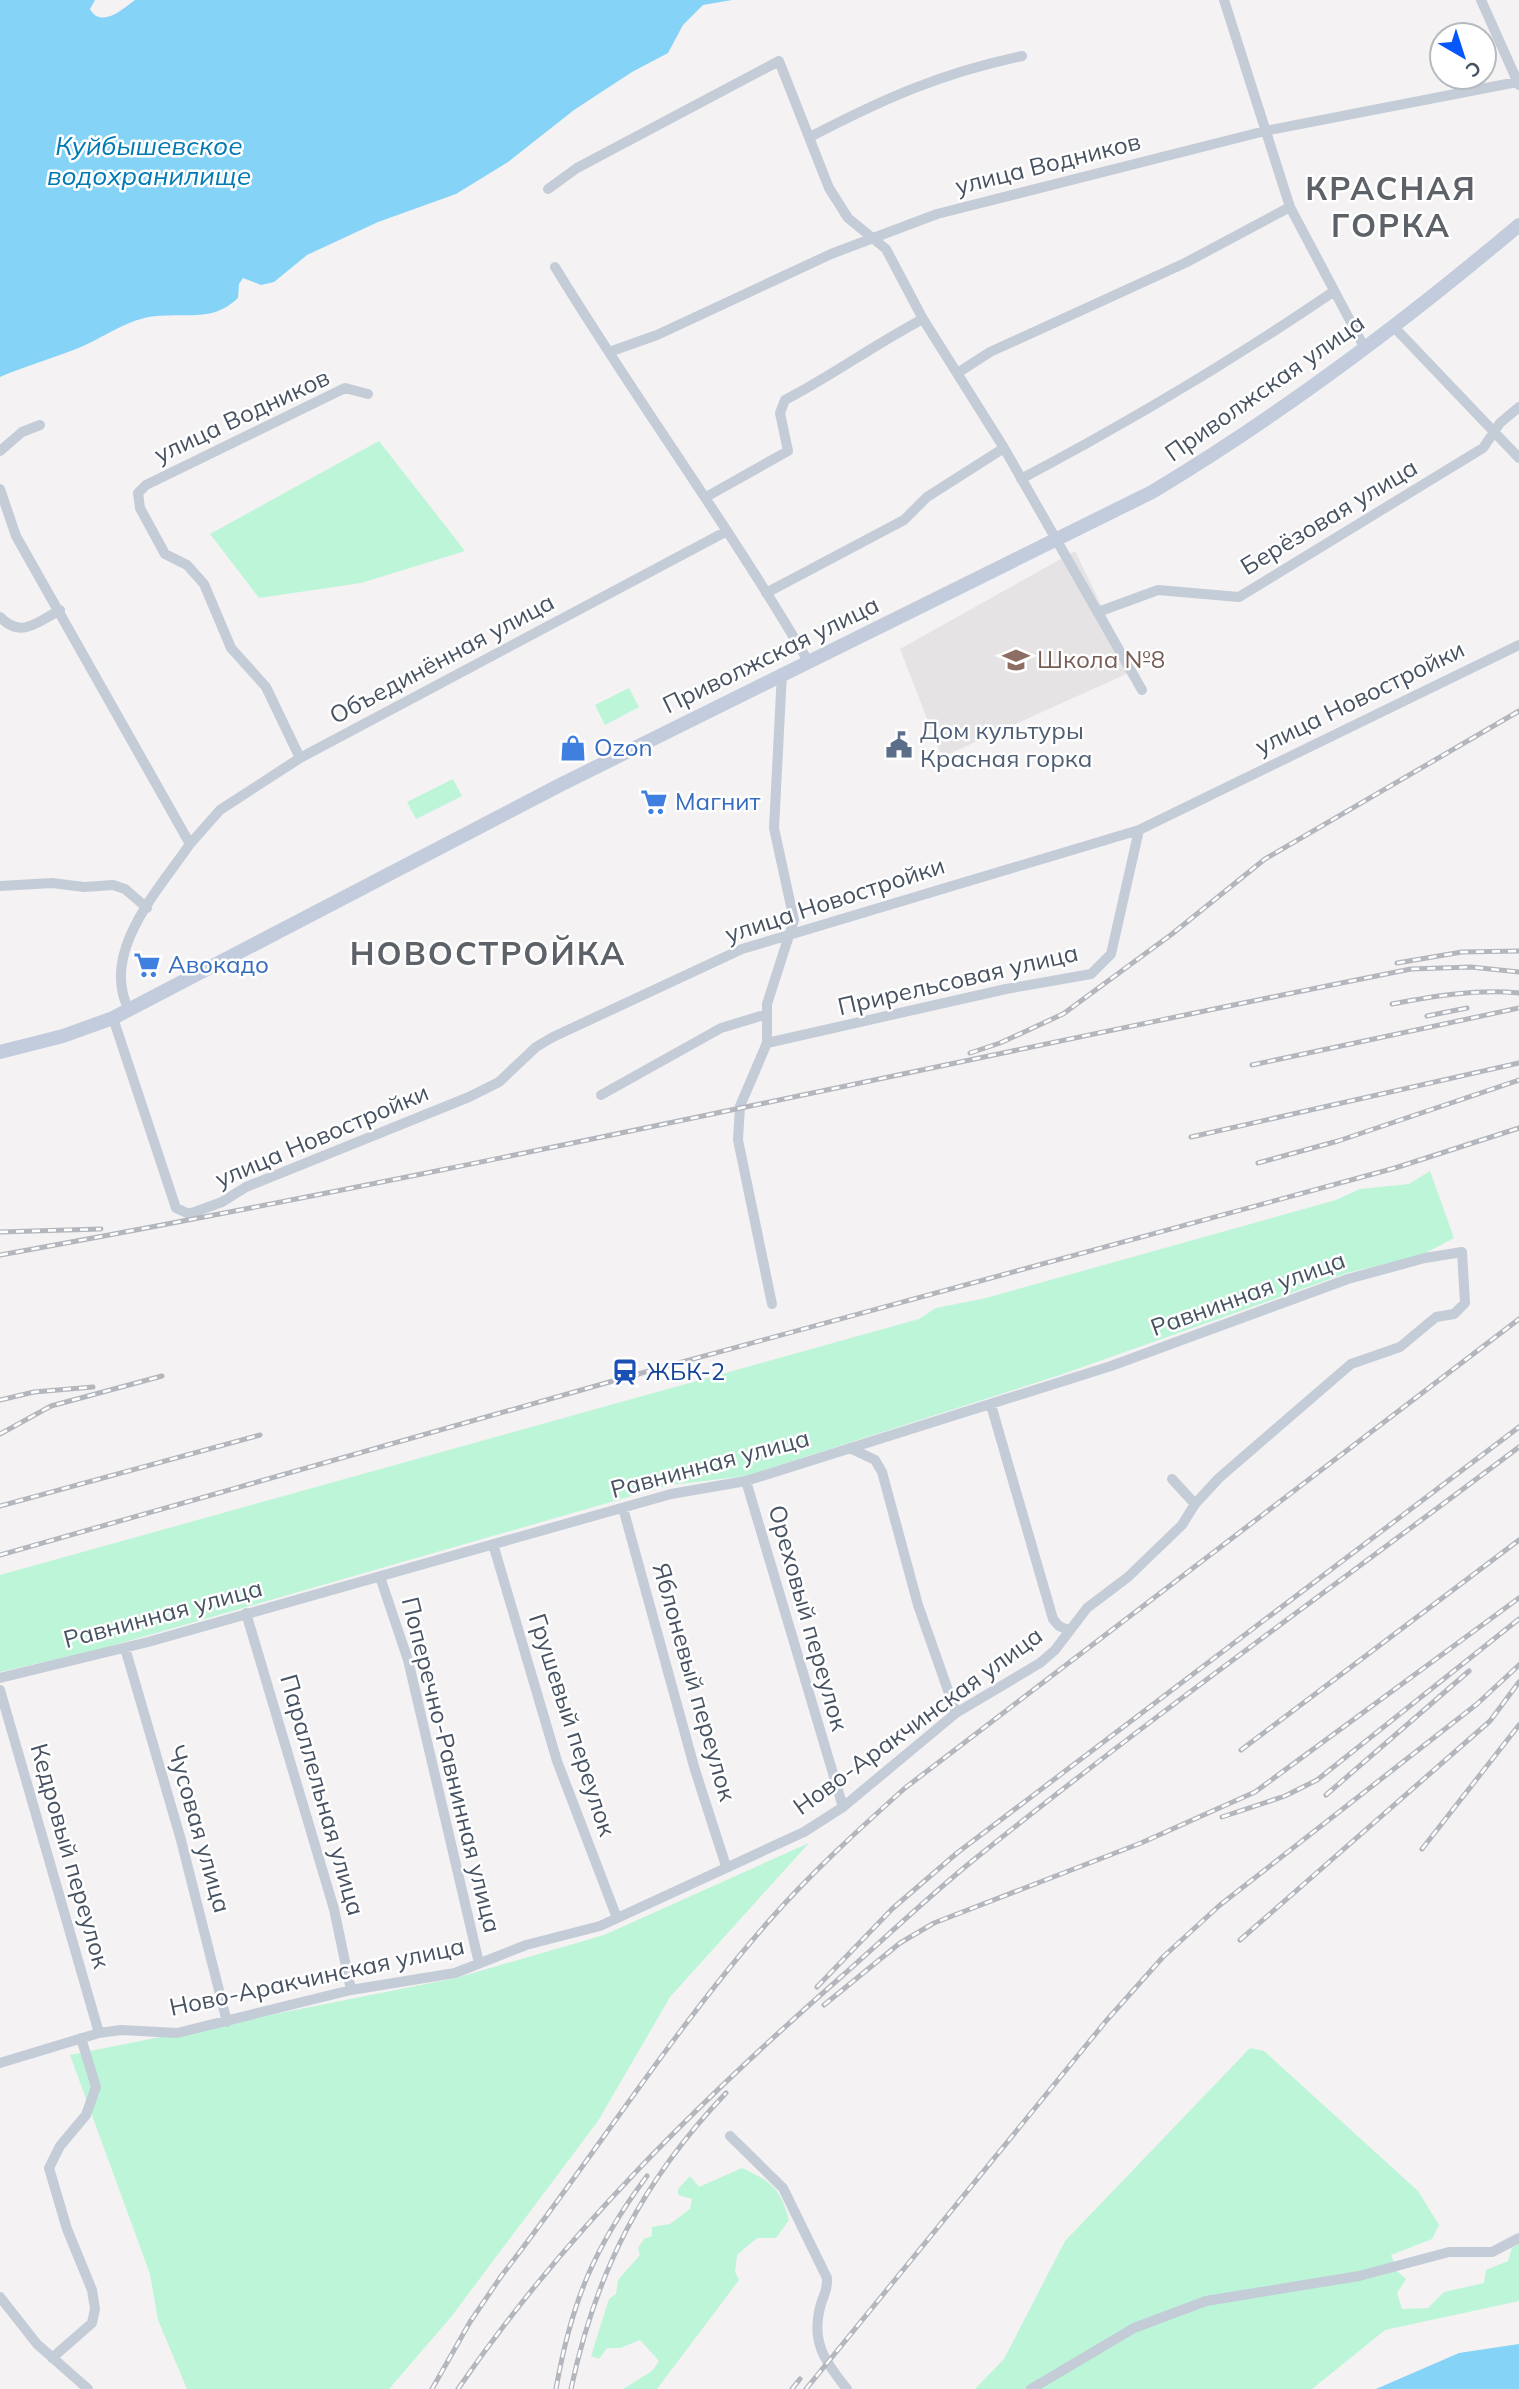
<svg xmlns="http://www.w3.org/2000/svg" width="1519" height="2389" font-family="Mulish,sans-serif">
<style>
.education{fill:#e5e3e4}
.green{fill:#bdf5d9}
.water{fill:#85d3f7}
.lines{fill:none;stroke-linecap:round;stroke-linejoin:round}
.minor{stroke:#c4ccd8;stroke-width:10}
.secondary{stroke:#c3ccdc;stroke-width:14}
.rail-casing{stroke:#b3b6bd;stroke-width:5}
.rail{stroke:#fff;stroke-width:2.5;stroke-dasharray:8;stroke-linecap:butt}
.labels{text-anchor:middle;stroke-width:5;stroke-linejoin:round;paint-order:stroke}
.street-label{font-size:24px;fill:#475262;stroke:#fff}
.education-label{font-size:24px;fill:#785e54;stroke:#fff;text-anchor:start}
.service-label{font-size:24px;fill:#4e5e75;stroke:#fff;text-anchor:start}
.shop-label{font-size:24px;fill:#366cbe;stroke:#fff;text-anchor:start}
.transit-label{font-size:24px;fill:#164399;stroke:#fff;text-anchor:start}
.water-label{font-size:26px;font-style:italic;fill:#017ab3;stroke:#fff}
.district-label{font-size:32px;font-weight:bold;letter-spacing:2px;fill:#5d6168;stroke:#fff}
</style>
<rect width="100%" height="100%" fill="#f4f2f2"/>
<path class="education" d="M1075,551L1133,671L942,757L900,649Z"/>
<path class="green" d="M379,441L465,551L361,583L259,598L210,534Z
M629,688L639,707L605,725L595,705Z
M453,779L462,796L416,819L407,802Z
M1430,1171L1454,1238L1422,1255L1347,1273L1063,1374L746,1476L670,1485L97,1650L0,1672V1575L919,1319L936,1308L986,1298L1336,1200L1360,1189L1409,1184Z
M809,1843L670,1997L598,2121L451,2317L389,2389H187L158,2320L150,2274L70,2055L456,1978L604,1935Z
M1250,2048L1264,2051L1418,2191L1439,2225L1432,2239L1391,2255L1397,2271L1406,2279L1397,2293L1402,2309L1428,2308L1444,2292L1484,2283L1486,2270L1508,2261L1512,2248L1519,2244V2301L1385,2330L1312,2389H975L1004,2359L1065,2241Z
M742,2168C772,2182 780,2188 789,2220L776,2238H757L737,2255L735,2272L739,2280L657,2389H623L652,2371L659,2361L640,2340L620,2348H607L599,2359L591,2356L609,2299L616,2294L618,2280L640,2255L638,2248L644,2239L652,2236V2227L670,2224L690,2209L692,2199L678,2195V2189L690,2176L699,2187Z"/>
<path class="water" d="M0,0H95L90,9C101,29 123,9 135,0H732L703,5L683,25L668,53L632,72L574,110L508,162L456,194L378,222L307,255L274,282L261,285L243,278L239,284L238,298C213,322 188,313 157,316C128,318 102,339 76,349C51,359 25,366 0,377Z
M1519,2344V2389H1376L1459,2353Z"/>
<g class="lines">
<path class="minor" d="M1224,0L1290,207L1364,347
M1481,0L1519,85
M810,137C883,99 941,73 1022,56
M548,189L577,168L779,61L829,188L848,218L886,249L923,319L1004,448L1142,690
M555,267C636,400 729,526 808,661
M1393,326L1519,458
M609,352L657,335L831,254L937,214L1265,131L1517,82
M959,372L990,352L1185,263L1290,207
M0,451L22,432L40,425
M1021,479C1129,422 1233,360 1333,292
M0,489L16,536L190,844L220,810L300,758L727,531
M706,497L788,451L780,413L785,400C832,376 875,344 923,319
M766,593L904,520L927,497L1004,448
M1098,612L1158,590L1239,597L1483,448L1500,423L1519,407
M0,617C21,639 38,622 60,610
M300,758L266,687L231,648L204,584L187,565L165,554L140,508L138,493L146,485L345,388L368,394
M0,886L52,883L84,887L113,885L125,889L147,908
M129,1010C99,953 159,889 190,844
M113,1018L176,1208L189,1214L222,1202L246,1187L469,1097L499,1082L536,1047L553,1037L742,949L1139,830L1519,645
M767,1043L1006,989L1091,974L1111,954L1139,830
M601,1095L721,1028L767,1014
M772,1304L738,1140L740,1106L767,1043V1004L794,920L774,828L782,673
M991,1405L1053,1619L1059,1626L1068,1630
M850,1448L875,1460L882,1472L918,1605L956,1713
M1172,1479L1195,1504
M746,1481L843,1807
M623,1508L695,1770L726,1866
M493,1544L557,1761L617,1918
M380,1577L408,1660L479,1963
M246,1613L334,1909L351,1990
M125,1648L181,1840L227,2022
M0,1678L148,1642L671,1494L746,1481L1111,1366L1348,1279L1425,1258L1462,1252L1465,1303L1454,1314L1436,1317L1400,1347L1351,1364L1219,1478L1195,1504L1182,1525L1128,1577L1087,1608L1055,1650L1040,1663L956,1713L843,1807L804,1832L600,1926L526,1945L455,1973L351,1990L177,2033L121,2030L99,2033L0,2063
M0,1690L99,2033
M730,2136L783,2188L827,2278C828,2289 824,2294 821,2304C810,2341 825,2362 847,2389
M0,2297L37,2344L88,2389
M52,2358L92,2323L95,2309L92,2290L67,2229L49,2168L60,2146L86,2115L96,2087L81,2038
M1031,2389L1134,2328L1206,2301L1359,2276L1449,2252H1492L1519,2238"/>
<path class="secondary" d="M0,1052L63,1036L113,1018L560,785L1152,492C1282,414 1403,323 1519,225"/>
<g class="rail-casing">
<path id="rail" d="M1397,963L1462,952L1519,951
M1392,1004C1434,996 1476,989 1519,993
M1427,1016L1467,1008
M970,1053L1000,1043L1063,1014L1172,934L1265,859L1519,711
M1252,1065L1519,1008
M1191,1137L1519,1063
M1258,1163L1338,1141L1519,1080
M0,1232L101,1229
M0,1255C472,1170 940,1063 1411,969L1471,967L1519,972
M0,1400L34,1392L93,1387
M0,1434L51,1406L162,1376
M0,1506L260,1435
M0,1555L627,1377L1395,1168L1519,1128
M1241,1750L1519,1540
M1326,1795L1469,1671
M1222,1817L1285,1796L1317,1780L1519,1619
M1422,1849L1519,1725
M1240,1940L1490,1721L1519,1682
M817,1987L892,1909L957,1853L1519,1427
M824,2005L900,1943L934,1923L1141,1843L1255,1792L1519,1598
M432,2389L470,2322L502,2275C592,2159 671,2033 768,1922C810,1874 857,1831 905,1788L1519,1319
M458,2389C564,2234 702,2099 842,1976C885,1938 927,1898 971,1862C1149,1718 1336,1585 1519,1447
M556,2389C571,2303 594,2247 647,2176
M571,2389C596,2271 643,2180 726,2093
M792,2389L800,2379
M806,2389L1106,2021L1163,1957L1220,1905L1477,1704L1519,1665"/>
</g>
<use href="#rail" class="rail"/>
</g>
<defs>
<g id="school-bare" transform="scale(2.1)"><path d="M0-5L7-2L0 1L-7-2ZM-4 1L0 2.5L4 1V4Q0 6-4 4Z" fill="#8d6e63" stroke="#fff" stroke-width="2.5" paint-order="stroke"/></g>
<g id="civic-bare" transform="scale(2.1)"><path d="M-.6-6.5H3V-4.5H.6V-3L4-1V1h2V6H-6V1h2V-1L-.6-3ZM-1.2 2.5V6h2.4V2.5Z" fill="#5c6f8a" stroke="#fff" stroke-width="2.5" paint-order="stroke"/></g>
<g id="shop-bare" transform="scale(2.1)"><path d="M-5-2.5h2.3a2.7 3.5 0 0 1 5.4 0H5L5.5 6h-11ZM-1.5-2.5h3a1.5 2.3 0 0 0-3 0Z" fill="#3f7fe0" stroke="#fff" stroke-width="2.5" paint-order="stroke"/></g>
<g id="supermarket-bare" transform="scale(2.1)"><path d="M-6-5.5h2.5l.6 2H6L4.5 2H-2.5L-4.4-4H-6ZM-1.5 3.2a1.3 1.3 0 1 0 .1 0ZM3 3.2a1.3 1.3 0 1 0 .1 0Z" fill="#3f7fe0" stroke="#fff" stroke-width="2.5" paint-order="stroke"/></g>
<g id="station-bare" transform="scale(2.1)"><path d="M-3-6H3Q5-6 5-4V2Q5 4 3 4L4.5 6H3L1.5 4h-3L-3 6H-4.5L-3 4Q-5 4-5 2V-4Q-5-6-3-6ZM-3.5-4v3h7v-3ZM-3.5 1v1.5H-2V1ZM2 1v1.5H3.5V1Z" fill="#1a4fb4" stroke="#fff" stroke-width="2.5" paint-order="stroke"/></g>
</defs>
<g fill-rule="evenodd">
<use href="#school-bare" x="1016" y="660"/>
<use href="#civic-bare" x="899" y="745"/>
<use href="#shop-bare" x="573" y="748"/>
<use href="#supermarket-bare" x="654" y="802"/>
<use href="#supermarket-bare" x="147" y="965"/>
<use href="#station-bare" x="625" y="1372"/>
</g>
<g class="labels">
<g class="street-label">
<text transform="translate(1048 164) rotate(-14)" y="8">улица Водников</text>
<text transform="translate(1265 388) rotate(-35)" y="8">Приволжская улица</text>
<text transform="translate(242 416) rotate(-25)" y="8">улица Водников</text>
<text transform="translate(1329 517) rotate(-31)" y="8">Берёзовая улица</text>
<text transform="translate(771 655) rotate(-26)" y="8">Приволжская улица</text>
<text transform="translate(442 659) rotate(-28)" y="8">Объединённая улица</text>
<text transform="translate(1360 698) rotate(-26)" y="8">улица Новостройки</text>
<text transform="translate(835 900) rotate(-18)" y="8">улица Новостройки</text>
<text transform="translate(958 980) rotate(-13)" y="8">Прирельсовая улица</text>
<text transform="translate(322 1136) rotate(-23)" y="8">улица Новостройки</text>
<text transform="translate(1248 1294) rotate(-20)" y="8">Равнинная улица</text>
<text transform="translate(710 1464) rotate(-15)" y="8">Равнинная улица</text>
<text transform="translate(163 1614) rotate(-15)" y="8">Равнинная улица</text>
<text transform="translate(808 1618) rotate(74)" y="8">Ореховый переулок</text>
<text transform="translate(694 1682) rotate(74)" y="8">Яблоневый переулок</text>
<text transform="translate(918 1721) rotate(-36)" y="8">Ново-Аракчинская улица</text>
<text transform="translate(572 1725) rotate(72)" y="8">Грушевый переулок</text>
<text transform="translate(451 1765) rotate(76)" y="8">Поперечно-Равнинная улица</text>
<text transform="translate(322 1795) rotate(74)" y="8">Параллельная улица</text>
<text transform="translate(199 1829) rotate(74)" y="8">Чусовая улица</text>
<text transform="translate(70 1856) rotate(74)" y="8">Кедровый переулок</text>
<text transform="translate(317 1977) rotate(-12)" y="8">Ново-Аракчинская улица</text>
</g>
<g class="education-label">
<text x="1037" y="668">Школа №8</text>
</g>
<g class="service-label">
<text x="920" y="739">Дом культуры<tspan x="920" dy="28">Красная горка</tspan></text>
</g>
<g class="shop-label">
<text x="594" y="756">Ozon</text>
<text x="675" y="810">Магнит</text>
<text x="168" y="973">Авокадо</text>
</g>
<g class="transit-label">
<text x="646" y="1380">ЖБК-2</text>
</g>
<g class="water-label">
<text x="149" y="155">Куйбышевское<tspan x="149" dy="30">водохранилище</tspan></text>
</g>
<g class="district-label">
<text x="1391" y="200">КРАСНАЯ<tspan x="1391" dy="37">ГОРКА</tspan></text>
<text x="488" y="965">НОВОСТРОЙКА</text>
</g>
</g>
<g transform="translate(1463 56) rotate(141)"><circle r="33" fill="#ffffff" stroke="#b5bac0" stroke-width="2"/>
<path d="M0-5L12 26L0 18L-12 26Z" fill="#0556fb"/>
<text y="-10" font-size="19" font-weight="bold" text-anchor="middle" fill="#475262">С</text>
</g>
</svg>
